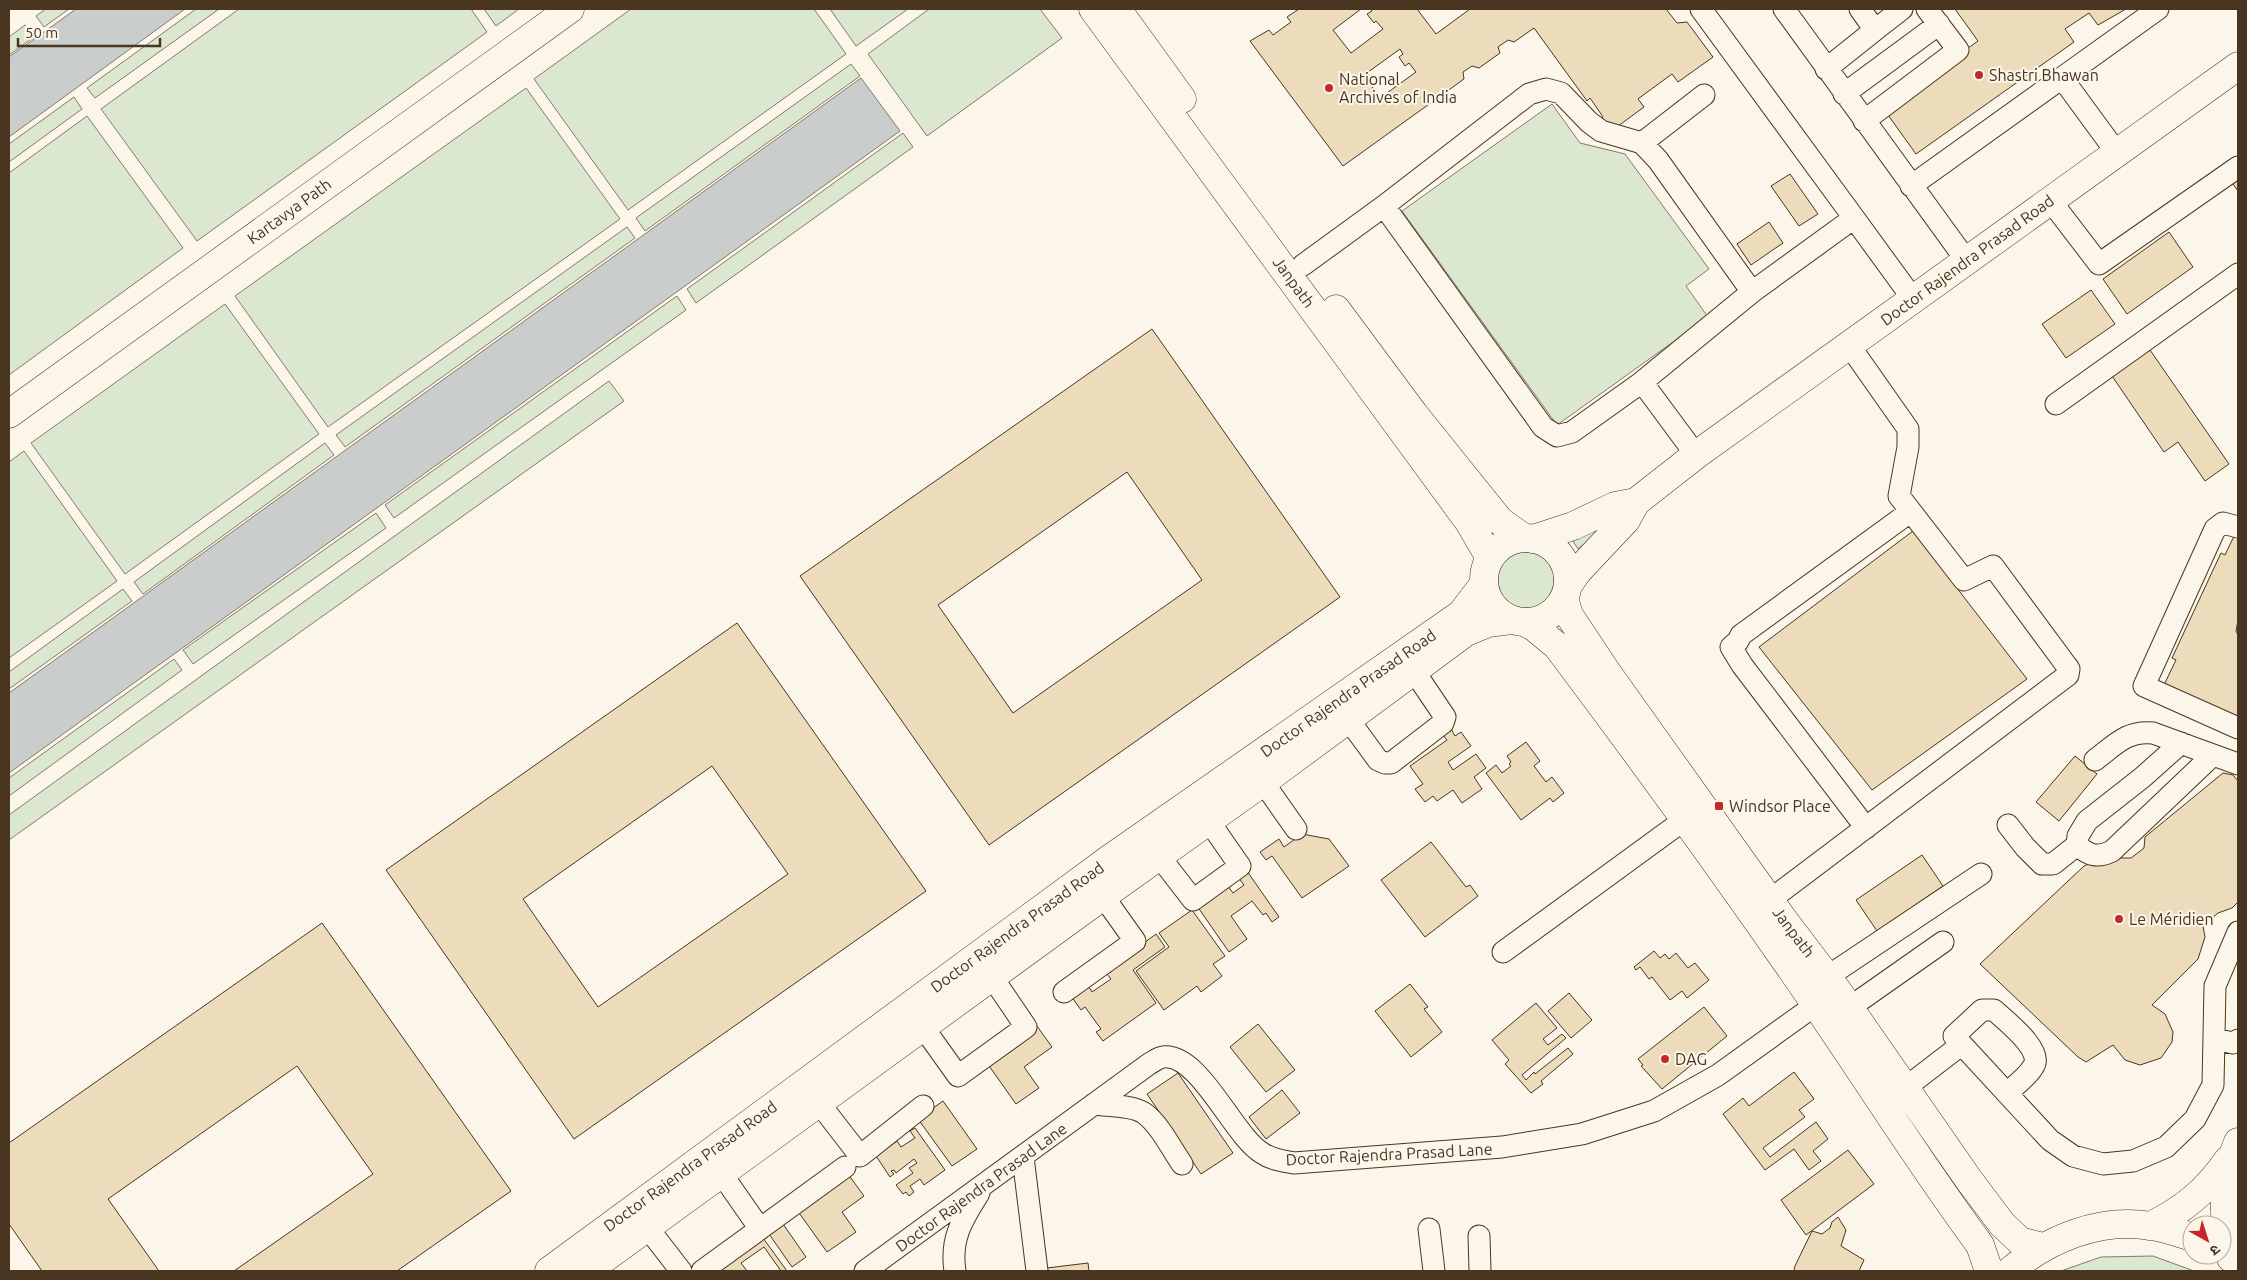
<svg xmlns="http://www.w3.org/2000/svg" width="2247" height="1280" font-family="Ubuntu,'Noto Sans Devanagari',sans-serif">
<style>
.green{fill:#dce7d0;stroke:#887966}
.water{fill:#c9cecd;stroke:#887966}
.building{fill:#ecdcbc;stroke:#4a3520;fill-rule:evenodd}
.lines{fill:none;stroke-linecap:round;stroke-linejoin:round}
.minor-casing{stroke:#4a3520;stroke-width:23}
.major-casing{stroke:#4a3520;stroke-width:29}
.minor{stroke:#fbf6e9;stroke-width:21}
.major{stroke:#fbf6e9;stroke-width:28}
.poi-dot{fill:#c62828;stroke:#fbf6e9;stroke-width:2}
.labels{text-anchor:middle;stroke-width:4;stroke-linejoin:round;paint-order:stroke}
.poi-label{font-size:16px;fill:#4a3520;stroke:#fbf6e9;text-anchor:start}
.street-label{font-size:16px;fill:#4a3520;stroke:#fbf6e9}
</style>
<rect width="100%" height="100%" fill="#fbf6e9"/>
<path class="green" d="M46,9H69L44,27L36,16Z
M196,9H219L95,98L87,88Z
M239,9H471L487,32L197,241L101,109Z
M484,9H519L496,26Z
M631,9H814L846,54L628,210L534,79Z
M830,9H908L856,46Z
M929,9H1040L1062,38L927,136L868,54Z
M25,25L34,37L9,55V37Z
M851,64L860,76L645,231L636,218Z
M526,88L620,219L328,427L235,296Z
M74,97L82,109L9,162V144Z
M1552,104L1580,143L1625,154L1709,269L1686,286L1708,317L1557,425L1402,211Z
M87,116L183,248L9,375V173Z
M903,133L913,147L696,303L687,289Z
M627,227L635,238L345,447L336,435Z
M677,296L686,310L394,518L385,505Z
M225,304L319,434L125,574L31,443Z
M609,381L624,401L9,840V815Z
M325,443L334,455L143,594L134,582Z
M24,451L117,581L9,658V462Z
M376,513L386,528L193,664L183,650Z
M1611,521L1578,549L1571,538Z
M1498 580a28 28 0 1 1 56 0a28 28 0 1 1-56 0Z
M123,589L132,601L9,689V672Z
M174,659L182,670L9,796V778Z
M2153,1256L2194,1271H2061L2101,1257Z"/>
<path class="water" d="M76,9H185L9,137V57Z
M861,78L900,131L9,773V693Z"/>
<path class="building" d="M1299,9H1361L1333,30L1351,53L1383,29L1376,21L1374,23L1367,14L1372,11L1371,9H1417L1436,34L1470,9H1666L1677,23L1687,22L1713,57L1678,82L1672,74L1646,93L1638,99L1644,107L1610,132L1600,119L1603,117L1601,114L1590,98L1587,101L1534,28L1514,42L1508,40L1498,47L1500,53L1479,68L1472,66L1463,72L1464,79L1343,166L1250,41L1269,30L1273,35L1291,22L1287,17ZM1400,49L1403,54L1399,57L1405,66L1409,63L1416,72L1380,98L1364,75Z
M1955,9H2126L2098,25L2089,13L2065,29L2074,42L1916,154L1883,108L1978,41Z
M1790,174L1818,214L1799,226L1771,186Z
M2238,175V191L2230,180Z
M1769,222L1783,243L1751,265L1737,244Z
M2169,232L2193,267L2127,314L2103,279Z
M2091,290L2115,324L2066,358L2042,324Z
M1152,329L1340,597L989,845L800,576ZM1127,472L1202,580L1013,713L938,605Z
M2150,350L2229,464L2205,481L2178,442L2164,452L2112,376Z
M1913,531L2027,679L1872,790L1759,647Z
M2234,536L2238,538V620L2236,631L2238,635V716L2163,687L2176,660L2172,658L2221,553L2225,555Z
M737,623L926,891L574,1139L386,870ZM712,766L788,874L598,1007L523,899Z
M1451,729L1455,736L1461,732L1471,746L1448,762L1453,770L1476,754L1486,768L1474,777L1482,789L1462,803L1453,790L1437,801L1433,796L1425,802L1415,789L1423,784L1410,766L1447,740L1443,735Z
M1526,742L1540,761L1534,766L1546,782L1552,777L1564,793L1553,802L1550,798L1521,820L1486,773L1496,765L1502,773L1511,766L1509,764L1511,762L1507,756Z
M2075,756L2097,774L2059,821L2036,802Z
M2223,773L2233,775L2238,781V902L2232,908L2218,913L2203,926L2205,937L2198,959L2152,1005L2165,1014L2173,1032L2172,1042L2161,1058L2140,1065L2125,1060L2113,1045L2086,1062L2078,1057L1980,964L2084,866L2101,858H2131L2144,848L2145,837Z
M1302,834L1329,839L1349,866L1302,898L1272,856L1266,860L1260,852L1279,839L1284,847Z
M1431,842L1466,887L1470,885L1478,896L1425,937L1381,880Z
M1922,855L1943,886L1877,931L1856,900Z
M1247,871L1279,917L1272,922L1266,913L1263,915L1252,901L1231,916L1247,939L1229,952L1197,906L1227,885L1233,893L1244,885L1238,877Z
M1192,910L1225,956L1213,964L1222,976L1201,992L1197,986L1164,1010L1136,971L1169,947L1159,933Z
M322,923L511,1191L397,1271H234L373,1174L297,1066L108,1199L159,1271H42L9,1224V1143Z
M1156,934L1165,947L1133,970L1156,1003L1103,1041L1096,1032L1101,1029L1085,1007L1081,1010L1071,996L1087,984L1092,992L1111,979L1107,974L1112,971L1110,968Z
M1654,951L1660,958L1665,954L1669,959L1676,953L1688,968L1695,963L1709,980L1687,998L1682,991L1670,1000L1652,977L1649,979L1640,967L1636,970L1634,967Z
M1410,984L1428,1007L1424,1009L1442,1032L1411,1057L1375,1011Z
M1569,993L1592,1020L1571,1038L1548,1011Z
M1536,1003L1557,1028L1543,1039L1548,1045L1562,1034L1566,1038L1522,1075L1526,1080L1534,1072L1535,1074L1568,1048L1573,1054L1541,1081L1543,1084L1531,1093L1505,1064L1509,1060L1492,1040Z
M1704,1007L1727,1036L1662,1089L1641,1066L1643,1065L1638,1059Z
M1258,1024L1295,1070L1266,1092L1230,1047Z
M1037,1026L1052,1047L1024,1067L1039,1088L1016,1104L987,1063Z
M1794,1072L1814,1099L1799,1110L1805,1117L1763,1148L1770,1157L1816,1122L1828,1139L1813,1151L1821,1161L1809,1170L1794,1149L1765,1170L1723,1114L1743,1098L1749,1106Z
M1178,1073L1233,1153L1201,1174L1147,1094Z
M1282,1090L1300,1113L1266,1139L1249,1117Z
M943,1101L977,1149L952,1166L918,1119Z
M915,1128L945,1170L924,1185L920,1179L910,1186L914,1192L909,1196L906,1192L903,1194L896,1185L913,1173L909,1168L917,1163L914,1159L896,1173L894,1170L891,1171L894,1174L890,1177L876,1156L897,1141L901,1147L915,1138L910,1131Z
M1848,1150L1874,1184L1806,1235L1781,1200Z
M848,1174L864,1196L842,1212L856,1232L827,1252L797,1210Z
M1838,1217L1846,1230L1841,1246L1864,1260L1859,1271H1795L1794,1268L1812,1231L1822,1234L1830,1228L1832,1222Z
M783,1224L806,1257L792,1267L769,1234Z
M763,1238L787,1271H781L764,1247L741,1263L747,1271H724L721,1268Z
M1088,1263L1089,1271H1047V1268Z"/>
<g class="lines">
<g class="minor-casing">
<path id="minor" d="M1701,9L1854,218
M1784,9L1966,260
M1875,30L1902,9
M1826,69L1875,30L1860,9
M2062,78L2117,153
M1844,94L1939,24
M1864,121L1958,50L1927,9
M1642,143L1704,95
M1911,186L2158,9
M2050,200L2099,264L2238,167
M1303,265L1384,206L1529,94L1546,89L1561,93L1589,122L1601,131L1642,143L1658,160L1752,292L1642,382L1572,432L1557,436L1543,427L1384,206
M1752,292L1854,218L1913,299
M1849,345L1908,429V447L1899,496L1964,580L1993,566L2069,669
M1642,382L1696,455
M2056,404L2238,274
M2238,527L2223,523L2215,529L2144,686L2238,728
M1348,719L1378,760L1385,763H1391L1443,723L1445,717L1414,671
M2181,743L2143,777L2087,821L2078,836L2077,845C2089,856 2098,858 2112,851L2213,755
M2095,760C2115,745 2127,730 2153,733L2238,764
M1263,782L1296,829
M2008,825L2025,847L2042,864H2053L2077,845
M1866,828L1742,665L1731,647L1738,641L1741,635L1910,512
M1159,856L1193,900L1240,866L1208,820
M1770,900L2068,675L2069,669L2067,666
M1503,952L1684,820
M1827,977L1981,874
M1064,992L1135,941L1103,896
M1849,1008L1943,942
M923,1027L958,1076L1026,1027L992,977
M2214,1039L2233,1043L2238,1040
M1905,1088L1961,1045
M2008,1092C2016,1085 2027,1077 2033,1067C2045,1051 2006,1021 1994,1010H1982L1954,1036L2050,1140L2073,1156L2103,1164L2133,1161L2166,1147L2195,1119L2213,1085L2215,986L2238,932
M819,1103L860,1156L923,1106
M1094,1104C1109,1106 1132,1105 1144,1113C1160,1125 1171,1148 1182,1164
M1023,1157L1037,1271
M721,1173L760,1229
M647,1227L681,1271
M1429,1229L1434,1271
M1479,1236L1480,1271
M702,1271L845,1167
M865,1271L1149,1064C1153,1062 1159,1057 1163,1057C1200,1053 1233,1136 1262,1153C1272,1160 1283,1161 1294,1163L1502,1147L1582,1134L1654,1111L1718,1075L1828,996
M955,1271C950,1239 962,1220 979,1193"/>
</g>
<g class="major-casing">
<path id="major" d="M1093,9L1469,522L1490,558
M1117,9L1182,99
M1336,309L1414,414L1500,521L1524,538
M9,414L570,9
M1484 580a42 42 0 1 1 84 0a42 42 0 1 1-84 0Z
M1533,539L1573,526L1615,506L1636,502
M1568,585L1578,571L1626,520L1636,502L1696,455L2238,66
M1564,598L1569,615L1606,671L1783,919L1837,990L1969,1180L2002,1224L2020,1241L2043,1247
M1524,622L1534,627L1557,646C1645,763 1732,883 1816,1005C1871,1085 1922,1167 1980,1245L1989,1271
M2150,1226C2184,1210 2207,1190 2228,1160
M2231,1258C2223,1216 2220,1183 2238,1142
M549,1271L1108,860L1461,614L1484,584
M587,1271L1103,896L1263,782L1466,632L1488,623L1511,620
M2010,1271C2048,1239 2100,1217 2151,1226C2165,1228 2179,1233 2192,1237"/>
</g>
<use href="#minor" class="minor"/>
<use href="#major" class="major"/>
</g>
<g class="poi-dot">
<circle cx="1979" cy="75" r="5"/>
<circle cx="1329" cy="88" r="5"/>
<rect x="1714" y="801" width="10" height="10" rx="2.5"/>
<circle cx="2119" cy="919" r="5"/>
<circle cx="1665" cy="1059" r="5"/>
</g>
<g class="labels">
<g class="poi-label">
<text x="1989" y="81">Shastri Bhawan</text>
<text x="1339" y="85">National<tspan x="1339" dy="18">Archives of India</tspan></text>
<text x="1729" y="812">Windsor Place</text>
<text x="2129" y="925">Le Méridien</text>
<text x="1675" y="1065">DAG</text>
</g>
<g class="street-label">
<text transform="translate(289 211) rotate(-36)" y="6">Kartavya Path</text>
<text transform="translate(1967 260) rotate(-36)" y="6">Doctor Rajendra Prasad Road</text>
<text transform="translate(1294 282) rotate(54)" y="6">Janpath</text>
<text transform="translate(1348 693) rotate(-35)" y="6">Doctor Rajendra Prasad Road</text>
<text transform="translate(1017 927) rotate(-36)" y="6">Doctor Rajendra Prasad Road</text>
<text transform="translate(1794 932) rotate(53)" y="6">Janpath</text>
<text transform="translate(1389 1154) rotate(-3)" y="6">Doctor Rajendra Prasad Lane</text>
<text transform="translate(690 1166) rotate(-36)" y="6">Doctor Rajendra Prasad Road</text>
<text transform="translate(981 1187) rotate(-36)" y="6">Doctor Rajendra Prasad Lane</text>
</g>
</g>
<rect width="2247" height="1280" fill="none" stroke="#4a3520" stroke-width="20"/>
<g transform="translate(2207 1240) rotate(141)"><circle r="24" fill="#fbf6e9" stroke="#b4a999"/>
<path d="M0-4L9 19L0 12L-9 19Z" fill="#c62828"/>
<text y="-8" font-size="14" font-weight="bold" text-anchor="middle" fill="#4a3520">उ</text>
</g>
<path d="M18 38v8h142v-8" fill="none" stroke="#4a3520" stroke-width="2.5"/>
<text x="25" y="38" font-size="15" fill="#4a3520" stroke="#fbf6e9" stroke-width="4" paint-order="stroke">50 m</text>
</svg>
